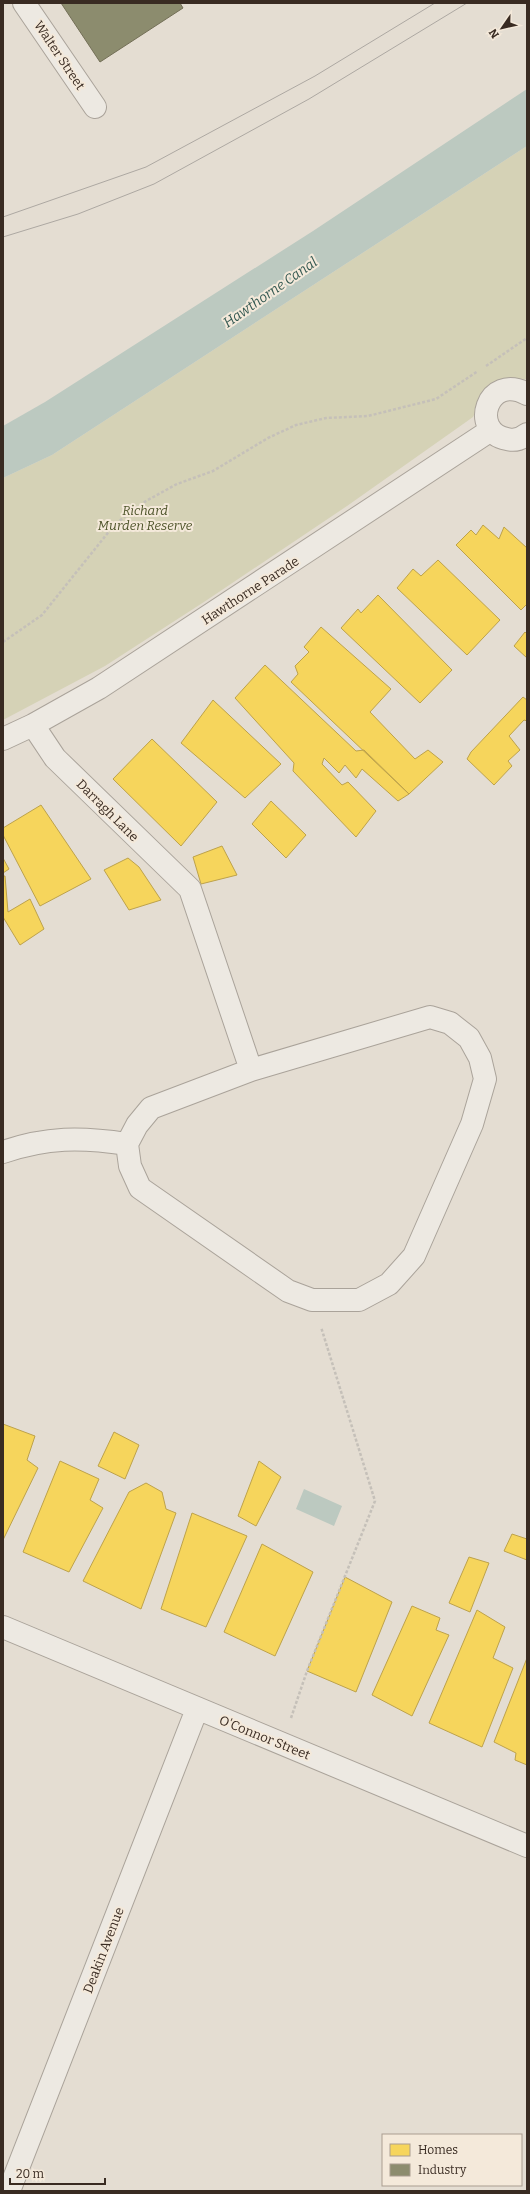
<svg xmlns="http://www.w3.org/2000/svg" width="530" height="2194" font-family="Bitter,serif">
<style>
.green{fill:#d5d2b6}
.water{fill:#bcc9c0}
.homes{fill:#f6d55c;stroke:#bda24b}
.industry{fill:#8c8c6e;stroke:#736f57}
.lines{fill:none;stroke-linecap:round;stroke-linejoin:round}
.minor-casing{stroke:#aaa39a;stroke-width:24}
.path{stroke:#c5c0b9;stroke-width:2.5;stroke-dasharray:3 2;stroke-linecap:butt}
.minor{stroke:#ede9e2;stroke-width:22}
.tram{stroke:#ada8a2;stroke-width:1}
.labels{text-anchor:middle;stroke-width:4;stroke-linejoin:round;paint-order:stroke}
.street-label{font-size:13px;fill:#392b22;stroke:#f4e9da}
.park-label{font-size:13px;font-style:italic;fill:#4e542a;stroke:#f4e9da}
.water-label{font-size:14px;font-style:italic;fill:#335851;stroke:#f4e9da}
</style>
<rect width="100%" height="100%" fill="#e4ddd2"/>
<path class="green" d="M527,146V379L512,381L480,402L473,417L466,422L347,506L207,600L105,666L3,720V478L52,455Z"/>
<path class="water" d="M527,89V146L52,455L3,478V426L45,402L313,231Z
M304,1489L342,1506L334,1526L296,1509Z"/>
<path class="homes" d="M483,525L499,539L504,527L527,548V604L521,610L456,545L471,530L476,535Z
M438,560L500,620L467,655L397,588L413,569L421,576Z
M378,595L452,670L420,703L341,628L358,609L361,613Z
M321,627L391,689L370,712L415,759L428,750L443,762L409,794L291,682L298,674L295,666L309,652L304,647Z
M525,632L527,634V658L514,646Z
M265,665L356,751L364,750L409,794L398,801L362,769L356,778L345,765L339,773L324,758L322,764L342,785L348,782L376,811L356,837L293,771L294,763L235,698Z
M523,697L527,700V721L524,720L509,736L520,750L508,761L512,766L494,785L467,759L471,752Z
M213,700L281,764L245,798L181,743Z
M152,739L217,802L181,846L113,779Z
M271,801L306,835L286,858L252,824Z
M41,805L91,879L40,906L3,835V828Z
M222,846L237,875L201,884L193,857Z
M3,858L9,869L3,873Z
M128,858L139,867L161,900L129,910L104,870Z
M3,876H5L8,912L30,899L44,929L20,945L3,917Z
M3,1424L35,1436L27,1460L38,1468L3,1540Z
M114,1432L139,1445L125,1479L98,1466Z
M60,1461L99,1479L90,1500L103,1508L69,1572L23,1552Z
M259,1461L281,1477L256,1526L238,1516Z
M146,1483L162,1492L166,1509L176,1513L141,1609L83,1581L129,1492Z
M192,1513L247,1536L206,1627L161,1609Z
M512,1534L527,1539V1560L504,1551Z
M262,1544L313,1572L275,1656L224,1632Z
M469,1557L489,1563L470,1612L449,1603Z
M345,1577L392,1602L356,1692L307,1671Z
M412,1606L440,1618L436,1630L449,1635L412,1716L372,1695Z
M477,1610L505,1627L493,1658L513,1668L482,1747L429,1723Z
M527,1658V1765L515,1760L516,1753L494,1742Z"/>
<path class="industry" d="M61,3H180L183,8L100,62Z"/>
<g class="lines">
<g class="minor-casing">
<path id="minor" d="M24,3L95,107
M527,394C487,372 469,432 507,439C514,441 521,439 527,434
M33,725L55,758L190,889L251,1070L151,1108L137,1125L127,1144L130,1166L140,1188L288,1291L312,1300H359L389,1284L414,1256L472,1124L485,1079L480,1058L469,1038L450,1023L430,1017L251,1070
M3,739L33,725L99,688L491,430
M3,1152C47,1137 81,1137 127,1144
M3,1627L527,1846
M9,2191L197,1709"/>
</g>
<path class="path" d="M486,366L527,338
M3,642L42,615L115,524L146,501L177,484L213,471L268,438L296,425L326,418L368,416L436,399L478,371
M291,1718L307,1671L375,1501L321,1327"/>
<use href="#minor" class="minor"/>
<path class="tram" d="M3,217L146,167L315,76L435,3
M3,237L78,214L154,184L309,99L467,3"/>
</g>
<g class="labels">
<g class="street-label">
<text transform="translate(60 55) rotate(56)" y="5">Walter Street</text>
<text transform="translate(250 590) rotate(-33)" y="5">Hawthorne Parade</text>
<text transform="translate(108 810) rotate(45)" y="5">Darragh Lane</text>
<text transform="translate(265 1737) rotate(22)" y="5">O'Connor Street</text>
<text transform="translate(103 1950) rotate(-69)" y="5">Deakin Avenue</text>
</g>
<g class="park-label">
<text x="145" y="515">Richard<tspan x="145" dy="15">Murden Reserve</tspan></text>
</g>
<g class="water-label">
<text transform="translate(270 292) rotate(-35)" y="5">Hawthorne Canal</text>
</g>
</g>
<rect width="530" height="2194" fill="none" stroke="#392b22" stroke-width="8"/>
<rect x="382" y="2134" width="140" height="52" fill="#f4e9da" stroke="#a99d90"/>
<rect x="390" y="2144" width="20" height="12" fill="#f6d55c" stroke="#a99d90"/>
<text x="418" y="2154" font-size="12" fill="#392b22">Homes</text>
<rect x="390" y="2164" width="20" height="12" fill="#8c8c6e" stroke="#a99d90"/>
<text x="418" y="2174" font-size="12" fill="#392b22">Industry</text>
<g transform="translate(502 28) rotate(236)" stroke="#f4e9da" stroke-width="3" paint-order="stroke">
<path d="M0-3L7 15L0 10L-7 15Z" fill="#392b22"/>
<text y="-6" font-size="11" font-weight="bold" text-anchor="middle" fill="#392b22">N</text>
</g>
<path d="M10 2178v6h95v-6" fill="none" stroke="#392b22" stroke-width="2"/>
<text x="16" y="2178" font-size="12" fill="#392b22" stroke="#f4e9da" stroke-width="3" paint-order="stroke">20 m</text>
</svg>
